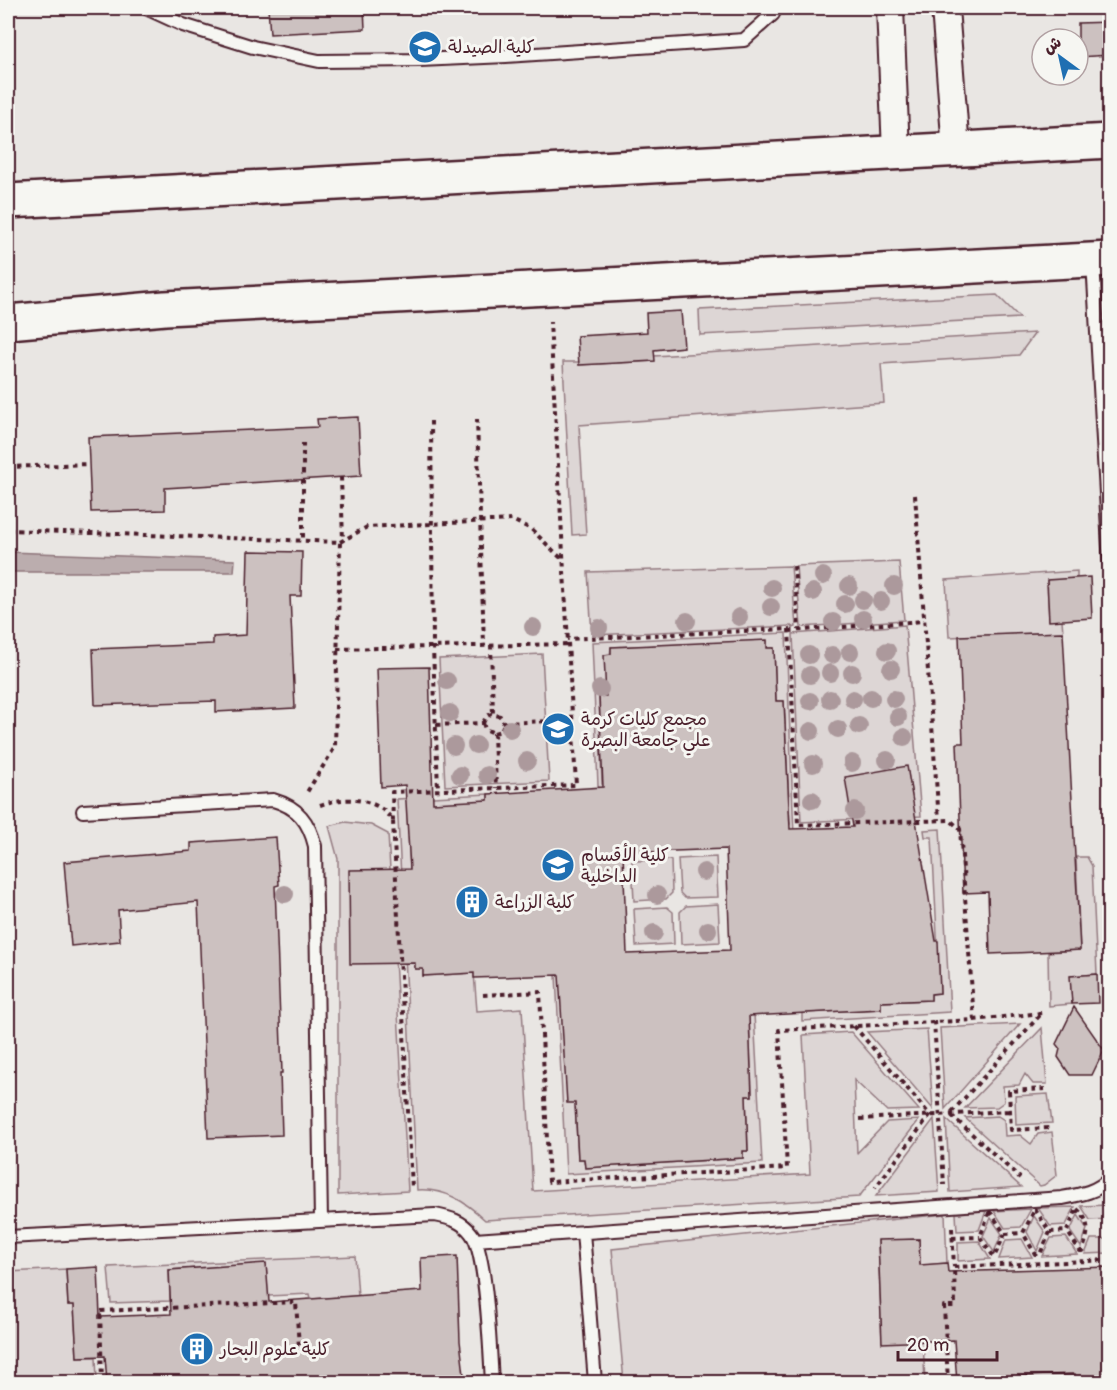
<svg xmlns="http://www.w3.org/2000/svg" width="1117" height="1390" font-family="Pangolin,'Playpen Sans Arabic',sans-serif">
<style>
.built{fill:#e9e6e3;fill-rule:evenodd}
.green{fill:#ddd6d5;stroke:#947a80;stroke-width:1.5;fill-rule:evenodd}
.water{fill:#bbadae;stroke:#8e747a;stroke-width:1.5}
.building{fill:#ccc1c0;stroke:#4a1f2b;stroke-width:1.5;fill-rule:evenodd}
.lines{fill:none;stroke-linecap:round;stroke-linejoin:round}
.lane-casing{stroke:#4a1f2b;stroke-width:16}
.street-casing{stroke:#4a1f2b;stroke-width:30}
.secondary-casing{stroke:#4a1f2b;stroke-width:38}
.path{stroke:#4a1f2b;stroke-width:4;stroke-dasharray:4.5 4.5;stroke-linecap:butt}
.lane{stroke:#f6f6f2;stroke-width:12}
.street{stroke:#f6f6f2;stroke-width:26}
.secondary{stroke:#f6f6f2;stroke-width:33}
.tree{fill:#ac999c}
.labels{text-anchor:middle;stroke-width:6;stroke-linejoin:round;paint-order:stroke}
.poi-label{font-size:18px;fill:#4a1f2b;stroke:#f6f6f2;text-anchor:start}
</style>
<rect width="100%" height="100%" fill="#f6f6f2"/>
<filter id="ink" filterUnits="userSpaceOnUse"><feTurbulence type="fractalNoise" baseFrequency=".0167" numOctaves="2"/><feDisplacementMap in="SourceGraphic" scale="12" xChannelSelector="R" yChannelSelector="G"/><feConvolveMatrix kernelMatrix="1 2 1 2 8 2 1 2 1" color-interpolation-filters="sRGB"/></filter>
<g filter="url(#ink)">
<path class="built" d="M8,8H1109V1382H8ZM1042,39H1078V75H1042Z"/>
<path class="green" d="M997,295L1020,318L700,335L699,310Z
M1035,333L1019,355L881,364L884,403L579,425L586,534L572,535L563,362H579V365L654,361V356Z
M899,562L904,620L801,627L796,566Z
M791,566L796,627L793,628L792,626L592,635L588,572Z
M1077,571V578L1047,581L1049,620H1062L1063,632L949,637L946,580Z
M905,625L921,816L801,822L793,634ZM907,767L912,797L863,805L846,777Z
M786,633L794,836H771L790,824L784,701H776L774,648H767V641L611,647L606,696L599,697L602,784L610,785L599,809L592,642Z
M542,654L549,781L445,786L439,659Z
M488,794V800L407,811L415,969H423V976L474,973L477,1011L522,1008L533,1191L810,1174L803,1035L851,1032L919,1110L887,1111L854,1080L857,1153L887,1122L919,1120L859,1197L485,1220C466,1202 445,1188 417,1190L397,799Z
M345,822L371,825L388,834L408,1191L338,1195V859L329,826Z
M940,829L950,1012L802,1021V1013L881,1009V1002L931,1000V994L940,993L932,837H925L924,830Z
M716,857L718,897L685,898L680,893L678,859Z
M1076,857H1087L1092,866L1097,974L1071,976L1072,1004L1049,1006L1048,952L1080,950Z
M671,860L672,893L666,899L634,901L632,861Z
M718,904L720,942L681,944L680,912L686,906Z
M667,907L673,912L674,944L636,946L634,909Z
M556,975H561L575,1103L578,1159H584L585,1168L743,1158V1151H748L746,1096H752L749,1017H742L753,995L762,1163L566,1174Z
M1020,1024L945,1109L940,1028Z
M1042,1028L1047,1084H1033L1025,1074L1019,1085L1003,1086L1004,1102L997,1107L965,1108Z
M927,1029L933,1109L867,1032Z
M1048,1094L1052,1123L1016,1125L1015,1096Z
M998,1116L1004,1120L1005,1136L1020,1135L1031,1144L1038,1134L1052,1132L1057,1175L1044,1185L1040,1186L965,1118Z
M934,1119L939,1192L876,1196Z
M946,1119L1021,1187L950,1192Z
M1109,1205V1219L1090,1220L1081,1206Z
M1075,1207L1066,1225L1050,1226L1038,1208Z
M1031,1209L1021,1227L1005,1228L994,1211Z
M986,1211L979,1230L957,1231L956,1213Z
M945,1214L947,1263L926,1265L922,1314L919,1239L878,1241L882,1342L923,1341L925,1382H624L612,1249Z
M1078,1215L1087,1229L1081,1247L1070,1231Z
M1034,1216L1045,1232L1037,1251L1027,1232Z
M991,1218L1002,1234L994,1252L983,1236Z
M1066,1237L1077,1254L1042,1256L1051,1238Z
M1022,1239L1032,1257L999,1259L1006,1240Z
M1091,1239H1109V1253L1085,1254Z
M979,1241L990,1259L958,1261V1242Z
M355,1256L358,1296L311,1299L310,1294L268,1296L266,1264L169,1270L170,1301L111,1303L108,1267Z
M66,1269L68,1305H74L77,1357H96L97,1382H8V1272Z
M1075,1374V1382H1022V1376Z"/>
<path class="water" d="M8,552L235,560L234,572H8Z"/>
<path class="building" d="M268,8H364L365,29L270,34Z
M1110,22V55L1078,57V23Z
M681,311L684,347L654,350L655,361L579,365L577,336L647,332L646,313Z
M358,417L361,476L165,488V510L91,512L88,437L318,427L317,419Z
M248,551L302,552L301,596H290L295,708L216,712V701L95,705L93,649L213,644V637L246,635Z
M1090,577L1092,618L1049,621L1047,580Z
M1063,632L1080,950L990,954L988,892L963,893L957,743H963L959,636Z
M767,640V648H774L776,701H784L790,829L853,827L845,777L907,766L936,941H938L940,993L931,994V1000L881,1002V1009L749,1016L752,1096H746L748,1151H743V1158L585,1168L584,1159H578L575,1103H567L559,975L474,978V973L423,976V969H415V963L350,964L349,870L410,869L405,785L381,787L377,668L429,667L433,803L488,800V794L603,787L599,696H606L604,655L611,654V647ZM726,849L730,950L627,954L623,853Z
M276,837L279,885L275,886L282,1073H280L282,1135L208,1138L198,902L118,910L120,941L71,946L64,862L191,851V843Z
M1097,974L1098,1003L1072,1004L1070,976Z
M1074,1007L1104,1050L1092,1075H1070L1058,1057L1060,1049L1056,1044Z
M919,1239L920,1265L947,1263L948,1272L1110,1267V1383H1075V1374L1022,1376V1383H957L954,1340L882,1343L878,1240Z
M457,1256L460,1341L465,1383H107L105,1356L77,1357L74,1305H68L66,1269L98,1267L100,1317L171,1314L169,1270L266,1263L269,1302L422,1291L421,1258Z"/>
<g class="lines">
<g class="lane-casing">
<path id="lane" d="M146,8L183,25L253,47L319,61L420,60L506,56L744,40L773,14L775,8
M1093,261L1110,566
M83,811L273,800C298,807 309,822 315,846L321,1221
M583,1232L595,1382
M8,1237L435,1215C450,1218 462,1221 471,1233C487,1252 490,1353 492,1382
M475,1240L1062,1198C1079,1195 1098,1192 1110,1178"/>
</g>
<g class="street-casing">
<path id="street" d="M890,8L896,152
M945,8L956,149"/>
</g>
<g class="secondary-casing">
<path id="secondary" d="M8,201L1110,141
M8,322L165,308L1110,259"/>
</g>
<path class="path" d="M477,419L484,646
M431,421L433,647L438,790
M303,443V541
M8,467L89,464
M341,477L343,541
M915,495L939,820
M8,530L340,542L335,747L307,792
M340,542L367,527L512,520L531,529L563,560
M794,566L799,630
M789,631L924,621
M491,645L493,714
M337,649L568,644
M483,723L486,717L491,714L500,716L504,723
M483,723L485,729L494,733
M504,723L572,720
M436,725L483,723
M494,733L496,788
M494,733L501,731L504,723
M320,805C345,796 378,797 393,821L412,1188
M393,821L392,792L576,785L550,322
M483,995L540,992L549,1182L787,1168L779,1030L974,1020L960,829L950,820L798,825L789,629L567,639
M974,1020L1042,1013L950,1114L1020,1178
M934,1021L944,1185
M854,1026L930,1115L875,1188
M1045,1089L1009,1091L1011,1130L1049,1128
M860,1119L1010,1111
M1077,1209C1091,1221 1089,1235 1082,1251H1080L1067,1231Z
M1034,1211H1036L1050,1232L1040,1254H1035L1023,1233Z
M989,1213H991L1005,1234L994,1257L980,1237Z
M952,1228L954,1267
M1050,1232L1067,1231
M1005,1234L1023,1233
M952,1238L980,1237
M102,1382L100,1311L296,1302L299,1347
M948,1382L944,1306H955L954,1267L1110,1260"/>
<use href="#lane" class="lane"/>
<use href="#street" class="street"/>
<use href="#secondary" class="secondary"/>
</g>
<g class="tree">
<circle cx="823" cy="576" r="9"/>
<circle cx="849" cy="586" r="9"/>
<circle cx="894" cy="586" r="9"/>
<circle cx="772" cy="588" r="9"/>
<circle cx="813" cy="592" r="9"/>
<circle cx="863" cy="600" r="9"/>
<circle cx="881" cy="601" r="9"/>
<circle cx="845" cy="604" r="9"/>
<circle cx="771" cy="607" r="9"/>
<circle cx="739" cy="617" r="9"/>
<circle cx="863" cy="619" r="9"/>
<circle cx="687" cy="621" r="9"/>
<circle cx="833" cy="622" r="9"/>
<circle cx="533" cy="627" r="9"/>
<circle cx="599" cy="628" r="9"/>
<circle cx="887" cy="651" r="9"/>
<circle cx="850" cy="652" r="9"/>
<circle cx="809" cy="655" r="9"/>
<circle cx="832" cy="655" r="9"/>
<circle cx="891" cy="669" r="9"/>
<circle cx="830" cy="673" r="9"/>
<circle cx="852" cy="673" r="9"/>
<circle cx="810" cy="675" r="9"/>
<circle cx="447" cy="681" r="9"/>
<circle cx="600" cy="689" r="9"/>
<circle cx="871" cy="698" r="9"/>
<circle cx="830" cy="699" r="9"/>
<circle cx="853" cy="699" r="9"/>
<circle cx="894" cy="699" r="9"/>
<circle cx="810" cy="701" r="9"/>
<circle cx="450" cy="713" r="9"/>
<circle cx="898" cy="717" r="9"/>
<circle cx="859" cy="726" r="9"/>
<circle cx="510" cy="729" r="9"/>
<circle cx="838" cy="729" r="9"/>
<circle cx="811" cy="731" r="9"/>
<circle cx="904" cy="737" r="9"/>
<circle cx="476" cy="745" r="9"/>
<circle cx="454" cy="746" r="9"/>
<circle cx="887" cy="760" r="9"/>
<circle cx="527" cy="761" r="9"/>
<circle cx="852" cy="763" r="9"/>
<circle cx="813" cy="764" r="9"/>
<circle cx="460" cy="775" r="9"/>
<circle cx="487" cy="775" r="9"/>
<circle cx="812" cy="800" r="9"/>
<circle cx="855" cy="811" r="9"/>
<circle cx="704" cy="872" r="9"/>
<circle cx="285" cy="894" r="9"/>
<circle cx="657" cy="895" r="9"/>
<circle cx="708" cy="930" r="9"/>
<circle cx="654" cy="933" r="9"/>
</g>
</g>
<defs>
<g id="university-disc" transform="scale(1.725)"><circle r="9.5" fill="#1f6fb2" stroke="#f6f6f2"/><path d="M0-5L7-2L0 1L-7-2ZM-4 1L0 2.5L4 1V4Q0 6-4 4Z" fill="#fff"/></g>
<g id="building-disc" transform="scale(1.725)"><circle r="9.5" fill="#1f6fb2" stroke="#f6f6f2"/><path d="M-4-6H4V6H1V3H-1V6H-4ZM-2.5-4.3h1.7v1.8h-1.7ZM.8-4.3h1.7v1.8H.8ZM-2.5-1h1.7V.8h-1.7ZM.8-1h1.7V.8H.8Z" fill="#fff"/></g>
</defs>
<g fill-rule="evenodd">
<use href="#university-disc" x="425" y="47"/>
<use href="#university-disc" x="558" y="729"/>
<use href="#university-disc" x="558" y="865"/>
<use href="#building-disc" x="472" y="902"/>
<use href="#building-disc" x="197" y="1349"/>
</g>
<g class="labels">
<g class="poi-label">
<text x="448" y="53">كلية الصيدلة</text>
<text x="581" y="725">مجمع كليات كرمة<tspan x="581" dy="21">علي جامعة البصرة</tspan></text>
<text x="581" y="861">كلية الأقسام<tspan x="581" dy="21">الداخلية</tspan></text>
<text x="495" y="908">كلية الزراعة</text>
<text x="220" y="1355">كلية علوم البحار</text>
</g>
</g>
<rect width="1117" height="1390" fill="none" stroke="#f6f6f2" stroke-width="30"/>
<rect x="15" y="15" width="1087" height="1360" fill="none" stroke="#4a1f2b" stroke-width="2" filter="url(#ink)"/>
<g transform="translate(1060 57) rotate(327)"><circle r="28" fill="#f6f6f2" stroke="#b1a0a2" stroke-width="1.5"/>
<path d="M0-4.5L10 22L0 15L-10 22Z" fill="#1f6fb2"/>
<text y="-9" font-size="16" font-weight="bold" text-anchor="middle" fill="#4a1f2b">ش</text>
</g>
<path d="M898 1351v9h99v-9" fill="none" stroke="#4a1f2b" stroke-width="3"/>
<text x="907" y="1351" font-size="18" fill="#4a1f2b" stroke="#f6f6f2" stroke-width="4.5" paint-order="stroke">20 m</text>
</svg>
